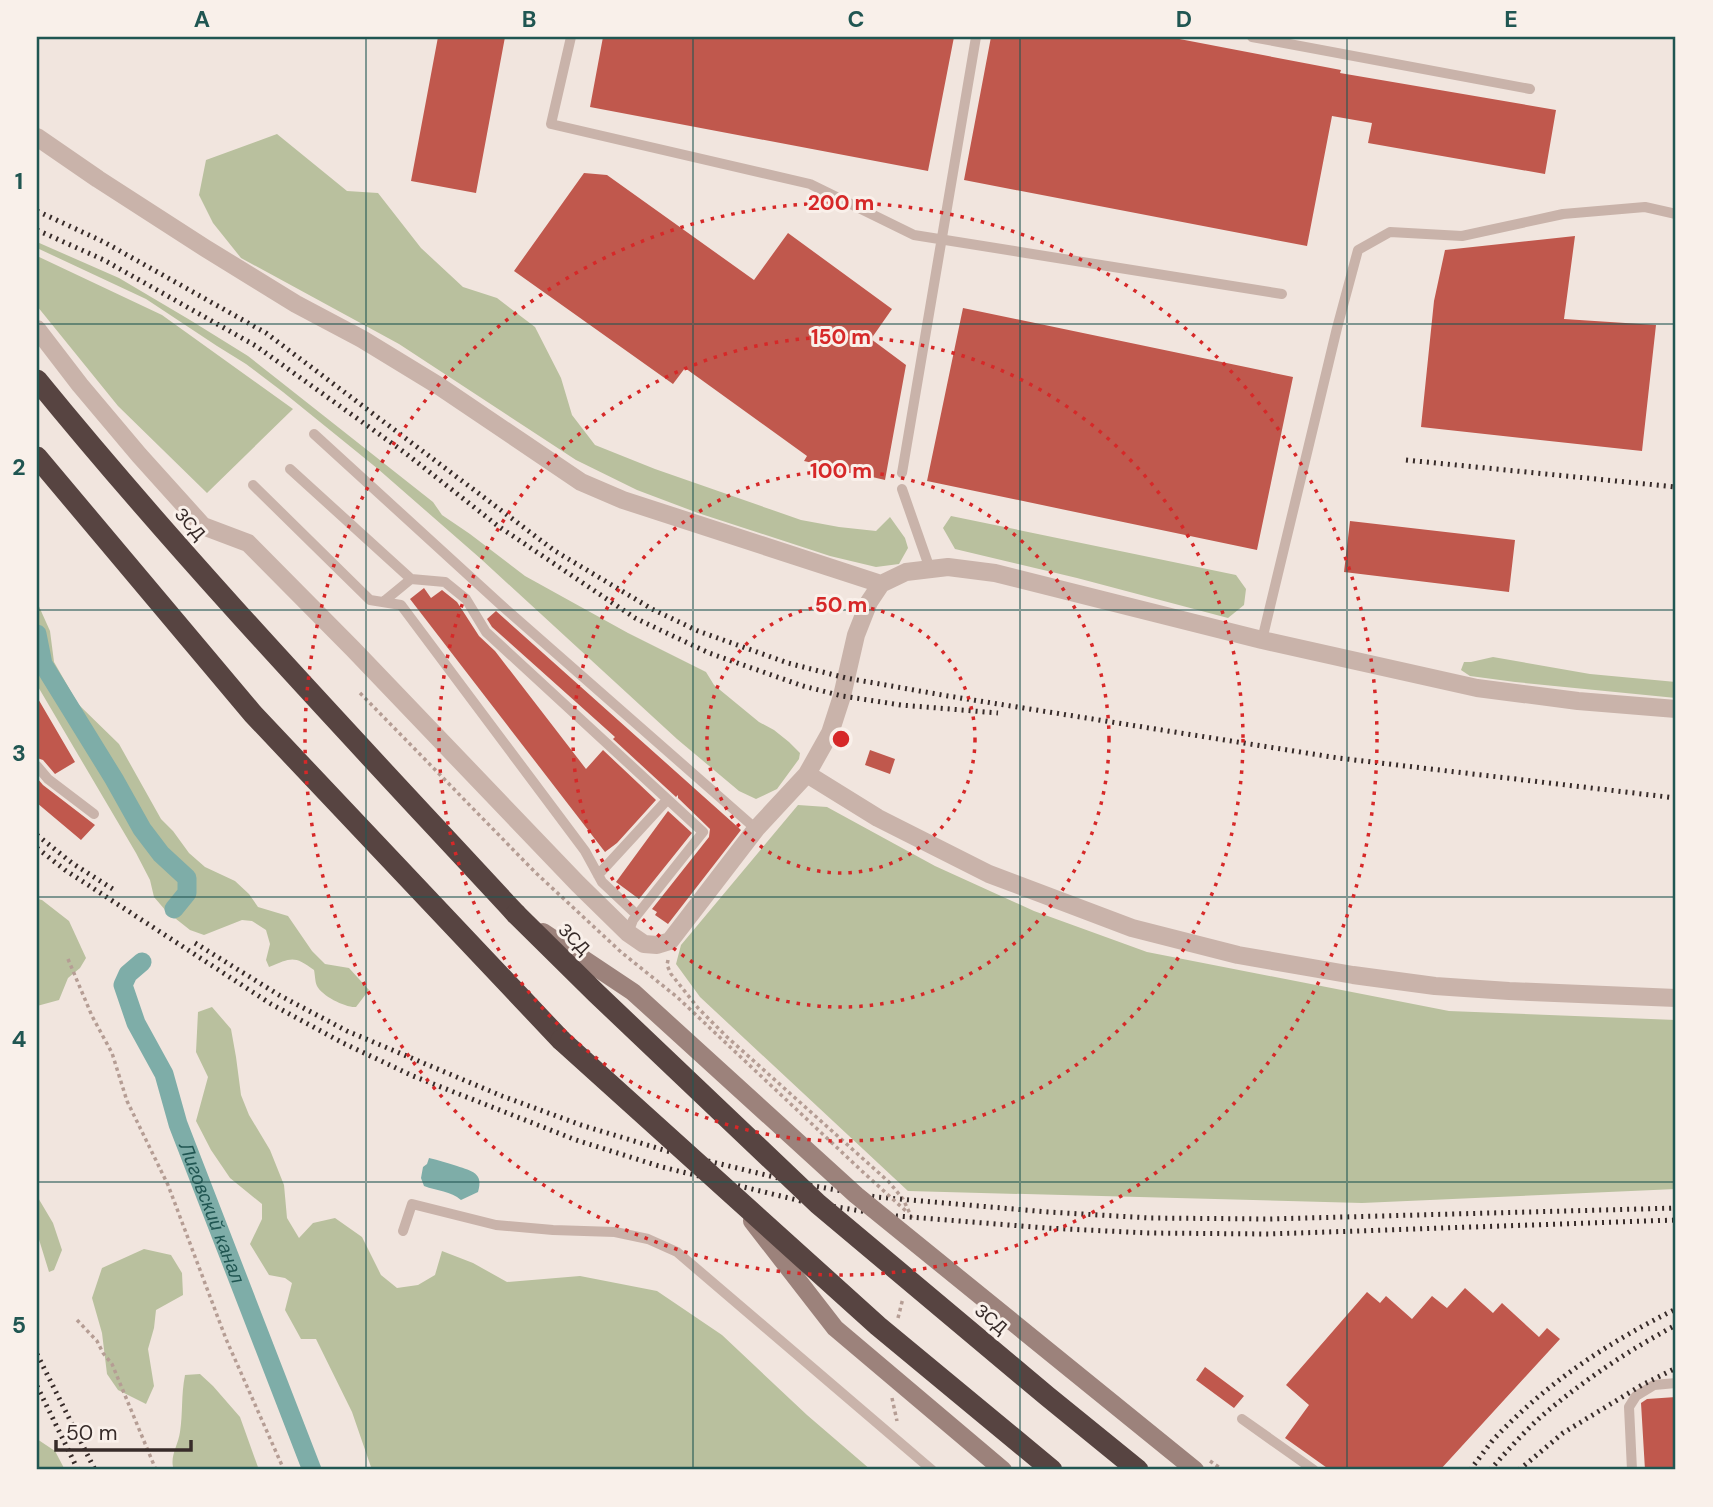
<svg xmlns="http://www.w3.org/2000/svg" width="1713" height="1507" font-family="'DM Sans',sans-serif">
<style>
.green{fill:#b9c09e}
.water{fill:#7eada8}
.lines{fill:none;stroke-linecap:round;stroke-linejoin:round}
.canal{stroke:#7eada8;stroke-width:19}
.building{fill:#c0584d}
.path{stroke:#b59d94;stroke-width:3.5;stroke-dasharray:3.5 3.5;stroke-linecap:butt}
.lane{stroke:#c9b3aa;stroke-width:10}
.street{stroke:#c9b3aa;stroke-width:18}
.highway{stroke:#574441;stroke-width:21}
.rail{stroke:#372b29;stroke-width:5;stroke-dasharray:2 5;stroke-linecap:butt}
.path-bridge{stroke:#b59d94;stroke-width:3.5;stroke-dasharray:3.5 3.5;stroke-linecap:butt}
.secondary-bridge{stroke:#9c827b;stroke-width:18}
.highway-bridge{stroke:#574441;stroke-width:21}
.grid{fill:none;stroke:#205652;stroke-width:2;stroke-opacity:0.55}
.ring{fill:none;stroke:#d62828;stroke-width:3.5;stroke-dasharray:3.5 7}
.labels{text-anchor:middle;stroke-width:6;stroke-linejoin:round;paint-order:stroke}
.street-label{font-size:18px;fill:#372b29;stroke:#f9f0ea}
.water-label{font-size:19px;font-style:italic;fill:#205652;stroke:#f9f0ea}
.centre{fill:#d62828;stroke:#f9f0ea;stroke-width:3.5}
.ring-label{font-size:21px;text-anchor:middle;font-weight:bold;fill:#d62828;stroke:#f9f0ea;stroke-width:6;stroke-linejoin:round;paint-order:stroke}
.neatline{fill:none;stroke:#205652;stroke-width:2.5}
.grid-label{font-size:23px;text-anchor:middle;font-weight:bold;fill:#205652}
</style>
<rect width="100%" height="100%" fill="#f1e5de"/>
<path class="green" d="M277,134L347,191L378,193L421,248L463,287L497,298L535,327L561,378L572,415L595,445L655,469L801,520L839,527L876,531L890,517L905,538L908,548L899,564L876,567L830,556L698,513L637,490L576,460L399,344L241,258L213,223L199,195L206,160Z
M37,242L119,278L190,320L248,356L433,502L442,515L470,534L525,576L628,633L706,672L714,685L759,722L774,730L789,742L800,753L799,759L777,789L756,799L739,791L677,739L481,559L378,469L283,392L246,364L217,346L146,299L37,248Z
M37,256L162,315L293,409L207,493L118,406L37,306Z
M951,516L1236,575L1246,589L1244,605L1228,618L1077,578L955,549L943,528Z
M37,602L50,631L54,662L78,704L119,744L161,819L173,831L189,853L205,867L235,881L249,894L258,907L288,916L312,951L325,964L349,968L369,990L356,1007C346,1008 322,996 317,986C315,982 315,974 314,970C294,955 291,958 269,967L266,960L270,944L266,930L252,921L242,920L204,935L190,930L166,911L154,897L150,880L136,853L37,685Z
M1493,657L1590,674L1676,682V698L1515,682L1470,676L1461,670L1464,662H1471Z
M798,805L827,807L935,866L1034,911L1147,952L1449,1011L1676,1020V1189L1362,1203L908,1191L700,997L676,964L681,945Z
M37,899L42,900L69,921L86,958L80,968L68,978L59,1000L37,1006Z
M212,1007L231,1029L236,1057L241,1095L249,1115L270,1150L284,1185L287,1218L299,1238L313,1223L335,1218L362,1237L381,1275L397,1288L418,1285L435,1275L442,1251L473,1263L507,1282L580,1276L657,1291L722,1335L807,1415L871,1470H372L352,1412L316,1339H301L285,1310L292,1283L285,1278L269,1275L250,1244L262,1219V1204L230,1178L211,1150L196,1121L208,1077L196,1052L198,1012Z
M37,1196L53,1223L62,1250L54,1270L49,1272L37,1233Z
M144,1249L171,1255L182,1273L183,1295L156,1310L154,1328L148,1349L154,1386L146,1404L118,1390L107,1374L102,1333L92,1298L102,1268Z
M200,1374L213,1386L240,1417L259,1470H174C169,1457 178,1446 180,1432C183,1413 181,1395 185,1375Z
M37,1439L55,1451L65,1470H37Z"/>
<path class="water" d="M429,1158C439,1160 447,1163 457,1166C472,1171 484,1173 478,1192L461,1200C451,1191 437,1191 424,1186L421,1178L423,1167L427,1164Z"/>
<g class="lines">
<g class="canal">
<path d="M37,634L43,664L114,779L142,829L161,854L187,878V893L174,909"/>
<path id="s1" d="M142,962L128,974L123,985L136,1023L164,1074L178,1124L312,1470"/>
</g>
</g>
<path class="building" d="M438,37H505L476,193L411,181Z
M603,37H954L928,171L590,107Z
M991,37H1169L1341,70L1340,73L1556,110L1545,174L1368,143L1372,123L1332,116L1307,246L964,180Z
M584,173L607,175L754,280L788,233L892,309L871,339L906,365L885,480L804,461L807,456L685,368L673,384L514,271Z
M1575,236L1564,319L1656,325L1642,451L1421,427L1434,301L1445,250Z
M963,308L1293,377L1257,550L927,481Z
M1350,521L1515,540L1509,592L1344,572Z
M424,588L431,598L442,590L457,602L479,636L495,651L586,769L603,750L656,800L617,843L605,852L410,599Z
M496,611L741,830L668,924L655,915L657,912L652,909L709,837L710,829L678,798V795L676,797L613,739L615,737L492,627L487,619Z
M37,697L75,762L55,774L43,760L37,758Z
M870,750L895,759L890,774L865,765Z
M37,778L43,785L95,825L81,840L37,803Z
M668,811L692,833L639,899L616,882Z
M1465,1288L1493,1313L1502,1303L1539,1337L1547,1328L1560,1339L1440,1470H1330L1285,1438L1309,1405L1286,1385L1367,1292L1380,1303L1386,1296L1412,1319L1432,1296L1447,1308Z
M1205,1367L1244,1396L1234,1408L1196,1380Z
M1676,1397V1470H1645L1641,1403L1647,1399Z"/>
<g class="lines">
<path class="path" d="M68,959L92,1016L112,1053L127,1101L168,1185L226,1339L284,1470
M668,960L667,965L671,974L698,1008L727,1037L889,1182L903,1199L912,1218
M898,1318L903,1298
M77,1320L97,1341L103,1353L112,1364L156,1470
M892,1398L897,1421"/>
<path class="lane" d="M571,37L551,124L810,184L914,235L1282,294
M1252,37L1530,89
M314,434L500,604L756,829
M290,469L411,579L445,582L466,599L486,632L703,832L633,920L628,933
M902,473L976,37
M253,485L370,600L401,605L585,851L602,882L637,915
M902,489L930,569
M383,602L411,579
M1262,640L1337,328L1358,250L1390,232L1462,236L1563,214L1645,207L1676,214
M37,766L48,779L94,814
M598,875L667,800
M403,1231L412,1204L496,1225L553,1230L615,1232L648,1239L677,1252L932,1470
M1242,1419L1314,1470
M1632,1470L1629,1407L1636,1396L1654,1385L1676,1383"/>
<path class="street" d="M37,137L98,179L205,248L296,304L362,339L439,386L581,482L623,500L881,584
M37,329L80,385L139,455L203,526L248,543L353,649L578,884L628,933L644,944L657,945L670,941L756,829L807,774L830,733L842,696L856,635L869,602L881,584L906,572L948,567L995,573L1262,640L1477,688L1578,701L1676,709
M807,774L878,818L989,874L1132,928L1238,955L1353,975L1435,986L1509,991L1676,998"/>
<path class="highway" d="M37,380C188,565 354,739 516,914
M37,457L253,714L561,1040"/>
<path class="rail" d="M37,211L104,242L266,333L555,551L652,609L698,631L788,663L846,678L948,696L1338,758L1676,798
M37,230L104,260L256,346L404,452L498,526L635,618L709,653L803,686L842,696L901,705L998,713
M1406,460L1676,487
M37,835L72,863L116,891
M37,848L65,870L271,1004L343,1043L413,1076L576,1140L662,1167L801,1201L885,1215L1046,1228L1148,1233L1269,1234L1676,1220
M195,943L279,995L347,1031L502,1096L581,1125L667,1151L803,1184L876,1197L1048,1212L1150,1218L1269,1219L1676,1208
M37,1354L95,1470
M37,1386L78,1470
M1470,1470C1478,1460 1485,1450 1493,1440C1545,1384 1608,1342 1676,1309
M1490,1470C1509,1449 1528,1427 1550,1409C1590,1376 1631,1349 1676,1325
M1519,1470L1563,1433L1642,1385L1676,1368"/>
<path class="path-bridge" d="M360,693L536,873L621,952L677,997L864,1173L907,1212
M1210,1461L1223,1470"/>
<path class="secondary-bridge" d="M543,932L633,992L856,1195L1195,1470
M752,1221L835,1328L1003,1470"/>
<path class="highway-bridge" d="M516,914L596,993L818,1204L1047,1396L1138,1470
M561,1040L878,1326L1052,1470"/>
</g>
<path class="grid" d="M366,37V1470M693,37V1470M1020,37V1470M1347,37V1470M37,324H1676M37,610H1676M37,897H1676M37,1182H1676"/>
<g class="ring">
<circle cx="841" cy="739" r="134"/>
<circle cx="841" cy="739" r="268"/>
<circle cx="841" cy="739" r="402"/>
<circle cx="841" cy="739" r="536"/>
</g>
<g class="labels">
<g class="street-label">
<text transform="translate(190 524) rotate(48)" y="6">ЗСД</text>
<text transform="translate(574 939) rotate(45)" y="6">ЗСД</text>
<text transform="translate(991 1319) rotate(40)" y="6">ЗСД</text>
</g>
<g class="water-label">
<text dy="7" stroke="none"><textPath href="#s1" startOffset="276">Лиговский канал</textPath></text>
</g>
</g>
<circle cx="841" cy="739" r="10" class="centre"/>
<g class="ring-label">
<text x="841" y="210">200 m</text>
<text x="841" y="344">150 m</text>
<text x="841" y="478">100 m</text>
<text x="841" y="612">50 m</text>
</g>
<rect width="1713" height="1507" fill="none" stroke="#f9f0ea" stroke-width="77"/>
<path d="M56 1440v10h135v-10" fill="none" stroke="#372b29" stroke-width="3.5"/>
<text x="66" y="1440" font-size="21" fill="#372b29" stroke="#f9f0ea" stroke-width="5" paint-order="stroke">50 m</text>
<rect x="38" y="38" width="1636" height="1430" class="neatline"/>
<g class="grid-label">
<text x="202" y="27">A</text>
<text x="529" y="27">B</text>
<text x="856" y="27">C</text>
<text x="1184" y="27">D</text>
<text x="1511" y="27">E</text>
<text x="19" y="189">1</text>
<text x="19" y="475">2</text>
<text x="19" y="761">3</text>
<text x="19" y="1047">4</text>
<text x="19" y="1333">5</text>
</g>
</svg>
